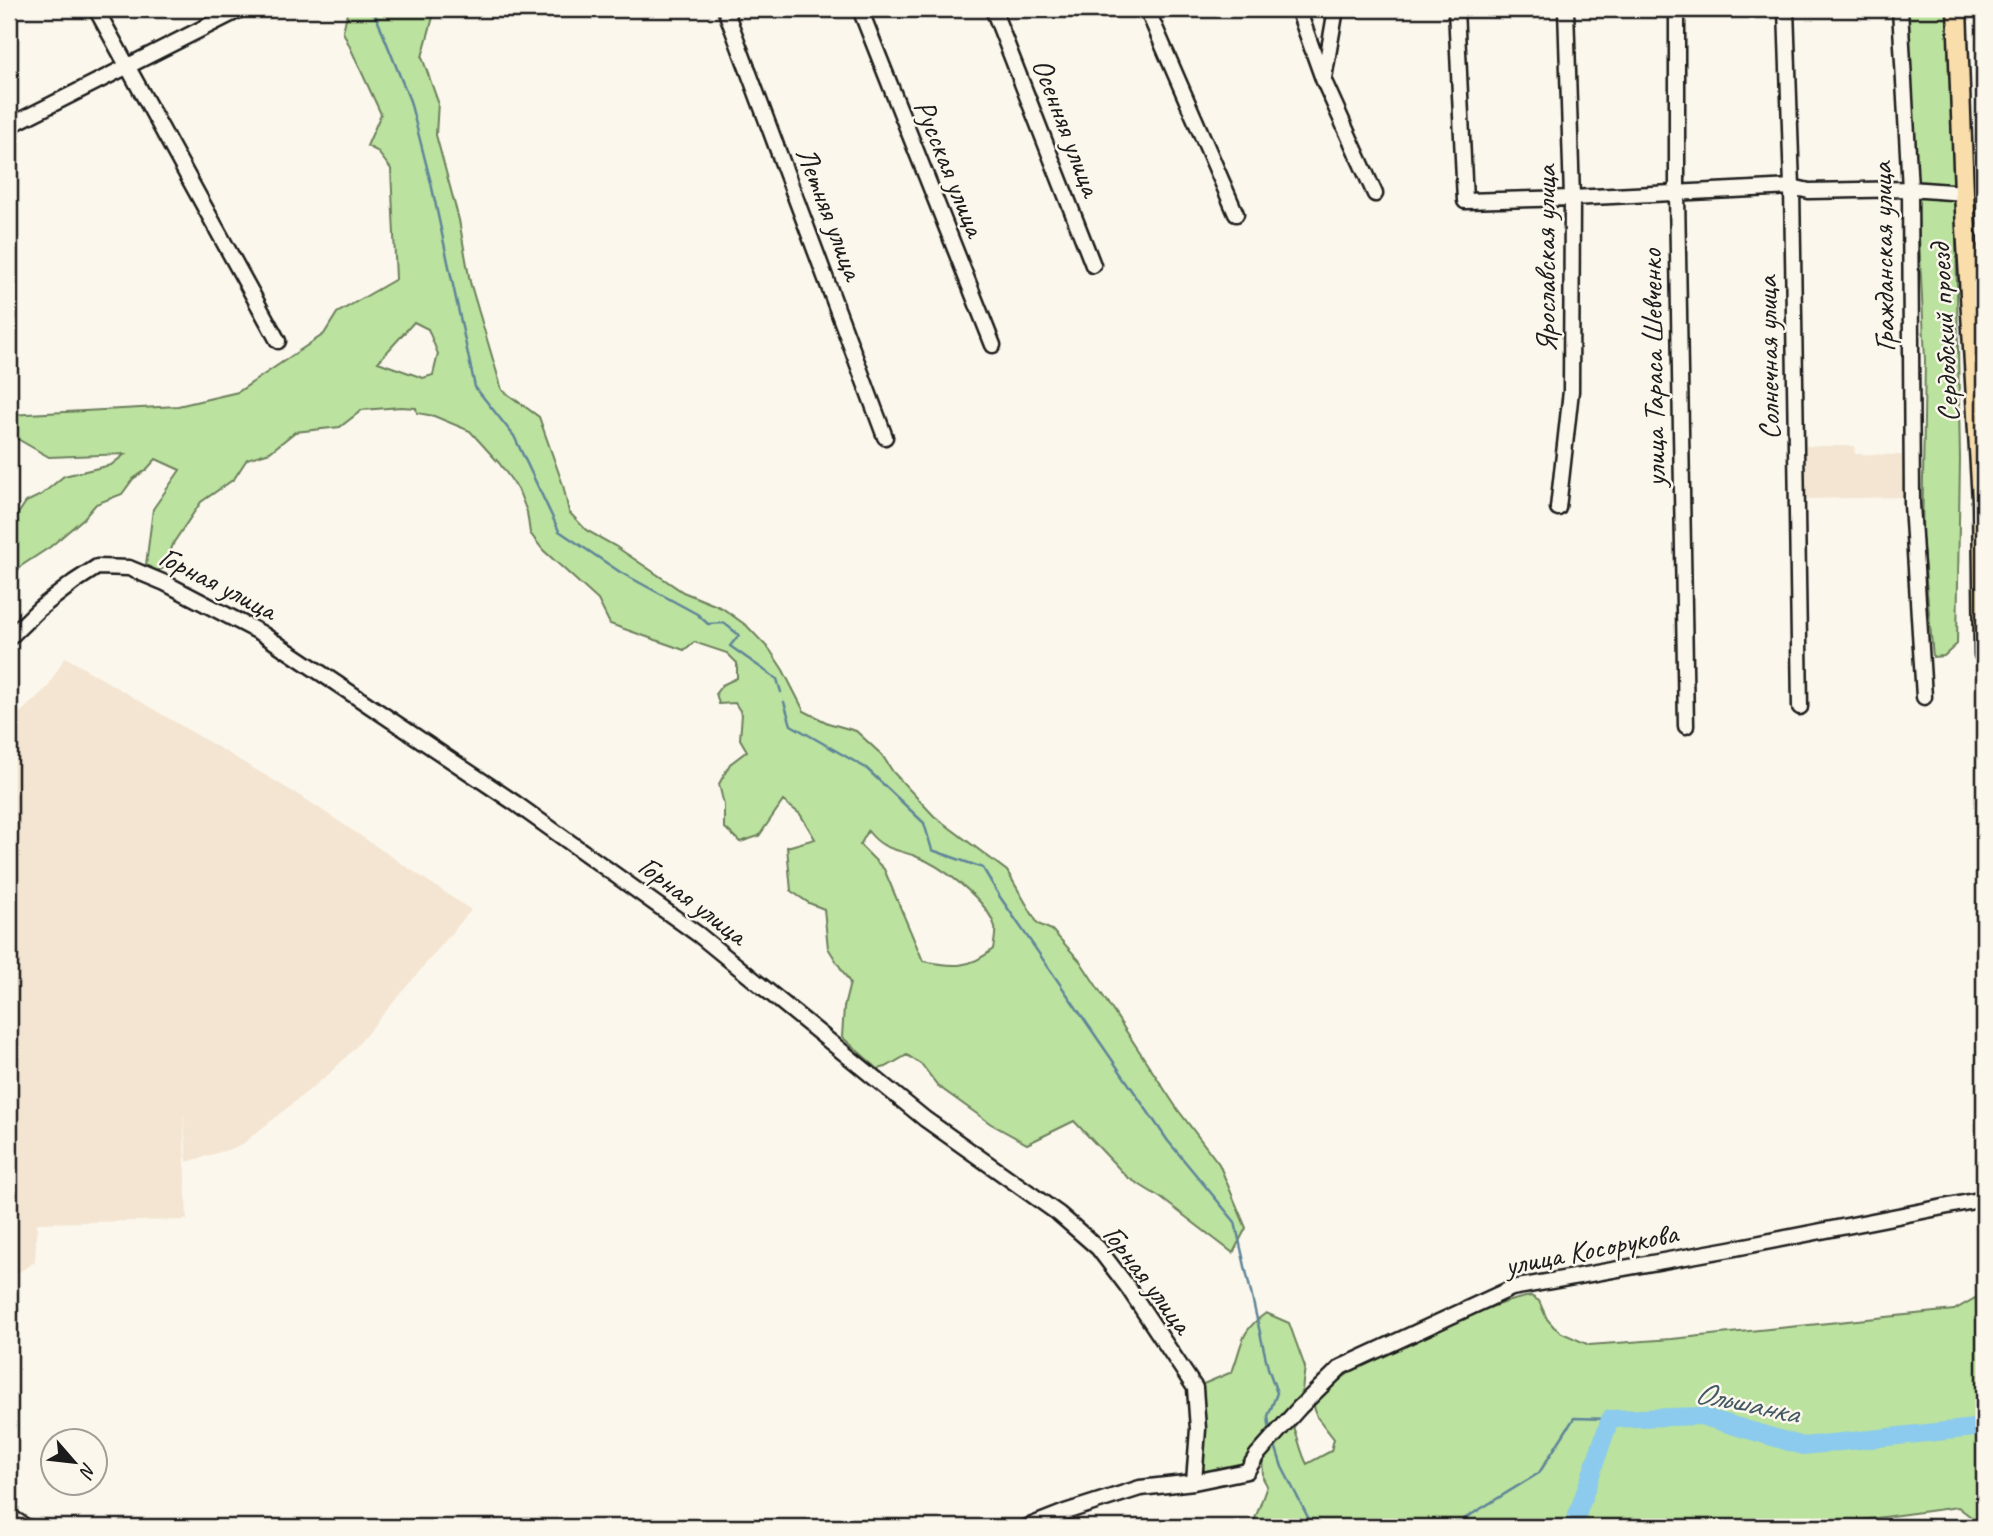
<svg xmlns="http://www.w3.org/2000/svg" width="1993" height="1536" font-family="Caveat,sans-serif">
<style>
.built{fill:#f4e5d2}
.green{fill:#bbe29e;stroke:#6c7f5d;stroke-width:2;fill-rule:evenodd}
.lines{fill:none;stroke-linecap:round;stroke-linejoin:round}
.stream{stroke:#5f8599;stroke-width:2.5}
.river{stroke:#8ccbed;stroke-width:18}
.minor-casing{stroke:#1c1c1c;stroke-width:19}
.major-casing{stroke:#1c1c1c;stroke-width:23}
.minor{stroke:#fbf7ec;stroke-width:14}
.major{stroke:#f9deab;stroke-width:18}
.labels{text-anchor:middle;stroke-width:5;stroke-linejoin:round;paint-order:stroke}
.street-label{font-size:30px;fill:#1c1c1c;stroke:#fbf7ec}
.water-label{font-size:32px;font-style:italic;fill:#435965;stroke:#fbf7ec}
</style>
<rect width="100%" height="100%" fill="#fbf7ec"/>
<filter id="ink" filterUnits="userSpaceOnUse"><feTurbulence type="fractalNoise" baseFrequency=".0143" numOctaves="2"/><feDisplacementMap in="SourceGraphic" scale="14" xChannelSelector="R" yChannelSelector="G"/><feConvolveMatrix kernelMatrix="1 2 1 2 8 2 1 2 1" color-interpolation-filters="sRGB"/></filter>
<g filter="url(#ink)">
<path class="built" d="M1806,446H1854L1855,454L1903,455L1905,497L1806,499Z
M65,657L307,800L471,910L354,1049L329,1074L240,1146L187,1162L183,1109L187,1220L37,1223L35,1262L9,1278V723L47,688Z"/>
<path class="green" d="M348,9H429L433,17L422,57L438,102L436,135L459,220L470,282L502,390L539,417L563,485L569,512L586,530L615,546L683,592L722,608L747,626L770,650L783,670L804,711L828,723L856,731L882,755L893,772L934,816L1007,871L1038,924L1052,930L1080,961L1178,1110L1219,1164L1246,1228L1233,1253L1161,1198L1127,1177L1074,1121L1027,1144L991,1124L938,1086L922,1065L907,1055L886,1067L878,1069L842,1037L844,1007L850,983L828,948L824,909L809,903L791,891L787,847L815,839L800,814L783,801L759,836L740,842L724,827V805L719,784L730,764L747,751L740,739L742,714L735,703L719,704L716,693L722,685L737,678V663L727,653L694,642L684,650L610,624L598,600L543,550L530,533L527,512L518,489L499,463L470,431L434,416L417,413L416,408L401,407L362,410L340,427L295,432L270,452L247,459L234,479L201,502L174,542L164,568L157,571L146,565L153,509L180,470L156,459L146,470L133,479L122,494L96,504L84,518L50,547L21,566L9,582V527L26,502L41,495L64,476L111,465L125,454L49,457L9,434V415L178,406L238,392L324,334L337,313L396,279L391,169L377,151L367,146L381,114L343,32ZM414,322L428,329L438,354L433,375L423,378L378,362ZM868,831C883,850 893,848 915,856C940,865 987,899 995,927C996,933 994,943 993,949C970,969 952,967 923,961L884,869L860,845Z
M1908,9H1950L1953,68L1960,459L1957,644L1944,656L1933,657L1922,537L1925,360Z
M1984,1293V1527L1958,1507L1832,1524L1826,1527H1638L1631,1523L1591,1525V1527H1252L1267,1486L1263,1478L1262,1455L1293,1426C1299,1438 1300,1451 1307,1464L1331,1451L1334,1439L1317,1417L1313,1403C1349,1365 1392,1350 1439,1330C1470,1316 1497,1302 1531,1296L1539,1301L1547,1319L1554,1327L1562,1333L1589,1345L1672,1339L1954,1310Z
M1266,1313L1289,1323L1305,1367L1302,1390L1296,1404L1248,1458L1234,1469L1205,1471L1200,1467L1206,1427L1201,1385L1232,1372C1243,1344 1239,1332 1266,1313Z"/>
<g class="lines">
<path class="stream" d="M373,9L410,101L431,183L475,387L514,436L559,531L620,572L697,614L708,624L724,623L739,635L730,646L777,679L781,692
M784,702L791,725L866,768L924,823L932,850L983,868L1000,897L1168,1141L1235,1222L1268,1368L1277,1393L1268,1416L1270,1432
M1275,1445L1282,1467L1313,1527
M1451,1527L1539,1473L1574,1418L1610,1419"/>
<path class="river" d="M1573,1527L1610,1419L1701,1416L1803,1446L1984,1427"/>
<g class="minor-casing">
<path id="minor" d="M96,9L278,341
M725,9L885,437
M860,9L993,345
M993,9L1093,265
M1147,9L1236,214
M1298,9L1323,79L1375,194
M1456,9L1465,201L1572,198L1792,187L1809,191L1910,189L1964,193
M1677,9V194L1686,726
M1786,9L1792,187L1800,707
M1900,9L1910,189L1912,504L1924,697
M1324,78L1336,9
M9,126L241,9
M1558,508L1571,391L1572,198L1566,9
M9,638L39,609L74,582L97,567L129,568L165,583L261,633L515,803L699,935L925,1119L1059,1214L1098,1248L1127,1286L1195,1388L1198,1429L1194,1482
M9,1516L26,1527
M1027,1527L1065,1512L1140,1488L1194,1482L1247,1471L1257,1455L1300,1407L1341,1367L1512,1288L1730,1249L1984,1199"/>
</g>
<g class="major-casing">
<path id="major" d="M1957,9L1964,193L1982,501L1984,654"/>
</g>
<use href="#minor" class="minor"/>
<use href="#major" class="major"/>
</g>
</g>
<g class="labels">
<g class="street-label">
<text transform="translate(1067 127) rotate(69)" y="10">Осенняя улица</text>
<text transform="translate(950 168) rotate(68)" y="10">Русская улица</text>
<text transform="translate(830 213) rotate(69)" y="10">Летняя улица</text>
<text transform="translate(1883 257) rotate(-91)" y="10">Гражданская улица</text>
<text transform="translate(1545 259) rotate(-90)" y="10">Ярославская улица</text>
<text transform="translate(1944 333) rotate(-93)" y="10">Сердобский проезд</text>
<text transform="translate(1768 358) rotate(-91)" y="10">Солнечная улица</text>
<text transform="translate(1653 368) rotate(-91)" y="10">улица Тараса Шевченко</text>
<text transform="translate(218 583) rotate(27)" y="10">Горная улица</text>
<text transform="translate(693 900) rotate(37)" y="10">Горная улица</text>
<text transform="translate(1591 1249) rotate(-11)" y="10">улица Косорукова</text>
<text transform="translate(1148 1279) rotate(53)" y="10">Горная улица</text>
</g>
<g class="water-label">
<text transform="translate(1747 1402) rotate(12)" y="11">Ольшанка</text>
</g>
</g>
<rect width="1993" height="1536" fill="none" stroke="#fbf7ec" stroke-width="35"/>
<rect x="18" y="18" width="1958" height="1501" fill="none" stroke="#1c1c1c" stroke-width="2.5" filter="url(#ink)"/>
<g transform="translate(74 1462) rotate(118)"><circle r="33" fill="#fbf7ec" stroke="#a29f99" stroke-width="2"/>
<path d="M0-5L12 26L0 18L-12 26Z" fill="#1c1c1c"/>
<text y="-10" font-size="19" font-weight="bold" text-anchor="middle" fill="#1c1c1c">N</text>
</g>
</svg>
